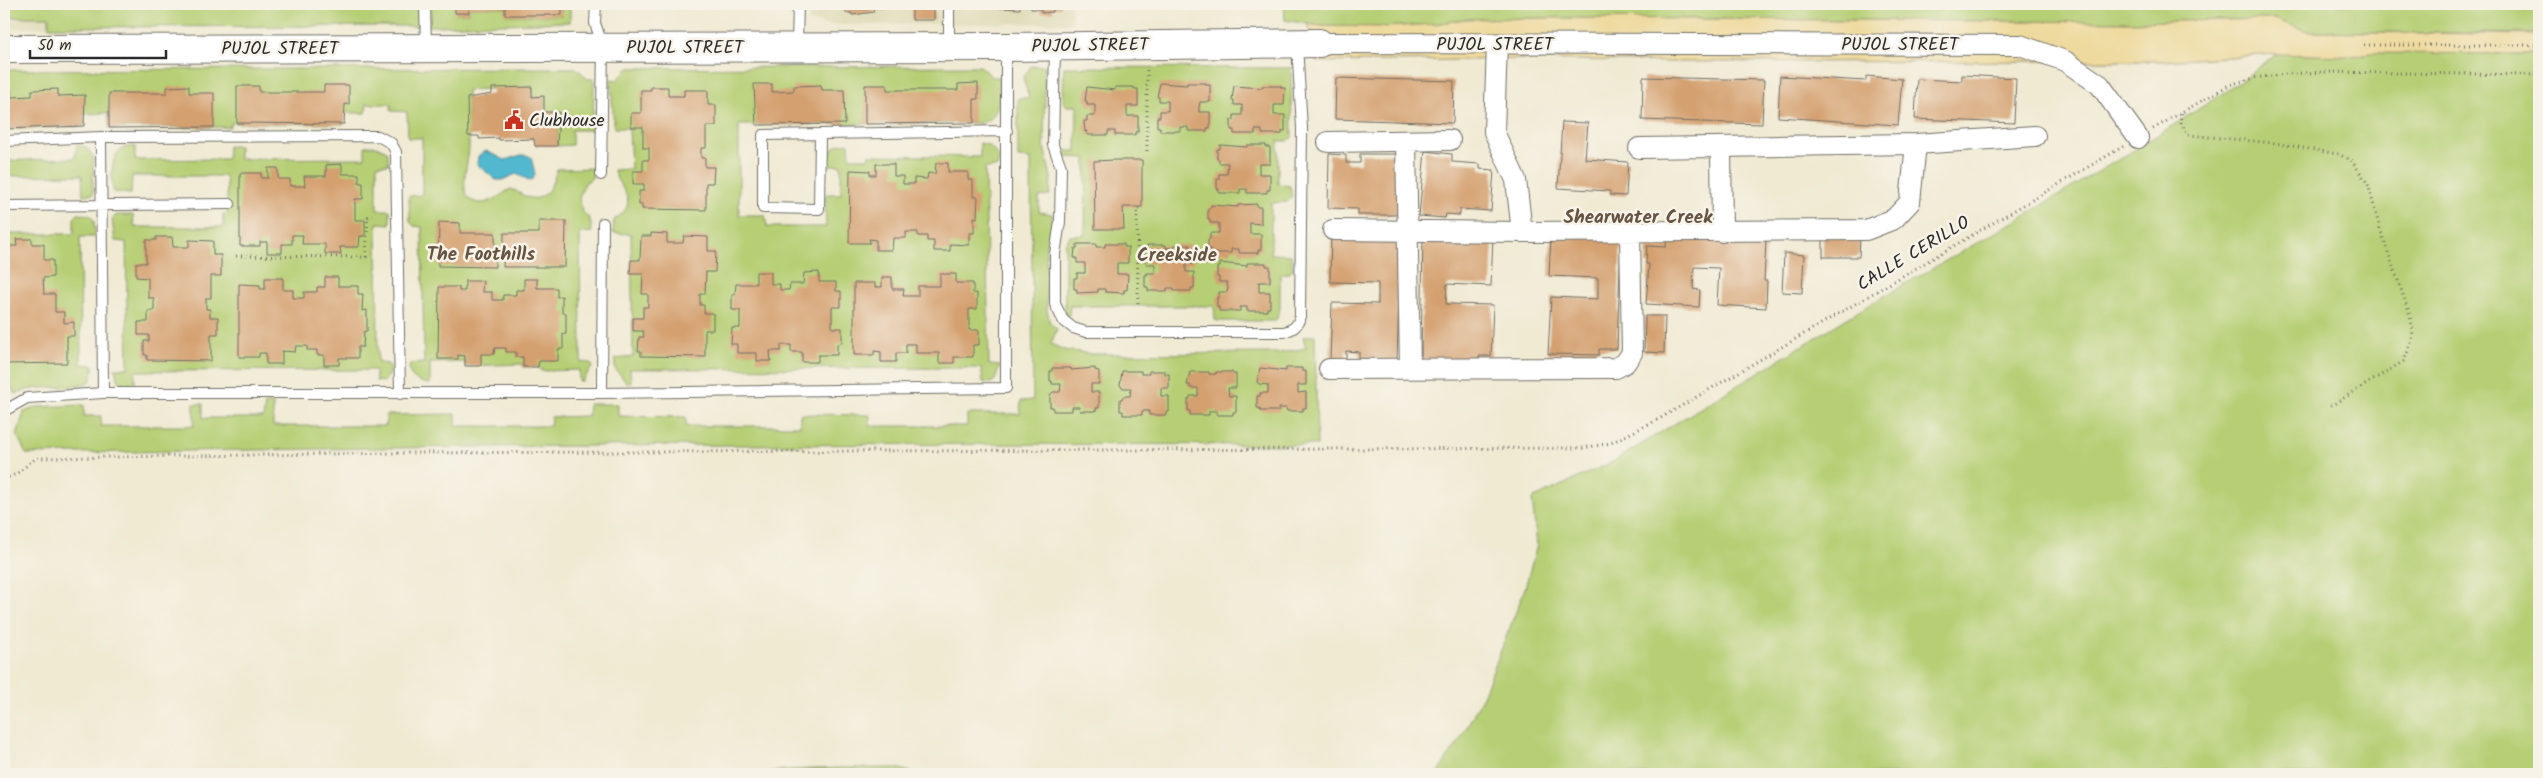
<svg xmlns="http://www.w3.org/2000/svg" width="2543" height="778" font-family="Kalam,sans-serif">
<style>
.built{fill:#e0ddbb}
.green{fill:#b6cf74;stroke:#707d50}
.sand{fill:#eeda9e;stroke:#8c8264}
.water{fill:#51b8cf;stroke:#3e727d}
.building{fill:#d4a070}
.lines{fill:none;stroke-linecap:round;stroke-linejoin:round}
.lane-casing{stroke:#706e66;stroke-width:12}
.street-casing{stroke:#706e66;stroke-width:22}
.secondary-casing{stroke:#706e66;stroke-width:30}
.path{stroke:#706e66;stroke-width:3;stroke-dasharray:1 4;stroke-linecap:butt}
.lane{stroke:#fff;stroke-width:10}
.street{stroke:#fff;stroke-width:20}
.secondary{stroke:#fff;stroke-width:28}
.labels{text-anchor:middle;stroke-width:5;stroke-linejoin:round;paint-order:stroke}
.street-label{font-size:18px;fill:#2b2b2b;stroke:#f7f3e8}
.poi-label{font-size:18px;fill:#2b2b2b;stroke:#f7f3e8;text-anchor:start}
.neighbourhood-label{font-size:19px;font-weight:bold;fill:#665443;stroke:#f7f3e8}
</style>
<rect width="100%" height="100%" fill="#f7f3e8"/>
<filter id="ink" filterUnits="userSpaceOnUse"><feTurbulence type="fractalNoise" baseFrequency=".02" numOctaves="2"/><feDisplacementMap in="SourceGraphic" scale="10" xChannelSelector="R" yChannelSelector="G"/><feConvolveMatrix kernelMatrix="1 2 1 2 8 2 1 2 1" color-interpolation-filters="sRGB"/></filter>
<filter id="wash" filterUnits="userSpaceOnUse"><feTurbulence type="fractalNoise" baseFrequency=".0096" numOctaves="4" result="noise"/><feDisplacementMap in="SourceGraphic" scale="20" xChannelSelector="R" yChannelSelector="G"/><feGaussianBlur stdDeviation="1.12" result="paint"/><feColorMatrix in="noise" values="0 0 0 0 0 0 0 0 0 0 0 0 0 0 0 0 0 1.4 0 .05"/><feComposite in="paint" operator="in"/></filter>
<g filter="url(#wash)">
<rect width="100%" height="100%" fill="#f0ead3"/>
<path class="built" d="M4,4H49V27L4,29Z
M809,4H1071L1073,23L823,25L819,22H809Z"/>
<path class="green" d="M4,4H455L456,13H469V7H505L506,15H562V4H570V22L436,26L49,27V17H4Z
M1284,4H2539V34L2307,31L2274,19L2130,22L1553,18L1466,19L1435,24L1384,27L1320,26L1285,20Z
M2370,53L2539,54V774H1437L1460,740L1484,694L1524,591L1537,545L1532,499L1614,461L1872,303L2026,215L2131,152L2222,94L2277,54L2351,56Z
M980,66L992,77H999C999,95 1002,117 981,123L739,125V215H765L767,227H826L825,196L827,194H841V165H827C828,153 835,141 849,144L850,158H868L869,155L980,157V143L990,146L1000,158L997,167L985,168L989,365L1000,366L995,380L991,383L983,382L981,368L630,369L631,383L626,382L615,369V359L633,357L631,234L613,233L614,220C644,200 616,188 614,170L631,169L629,128H614L611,79L617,80L629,68Z
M1031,66H1045L1044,147L1051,177L1050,195L1039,197V212L1052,214L1053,222L1046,244L1047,310L1050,323L1057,329L1051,344L1064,350L1092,354L1280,353L1306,348L1303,337L1315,335L1317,445C887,443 456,445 26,454L17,435L24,412L37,407L84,405V416H101V426H194V404H203V418H263L265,404H273V426H386V415L456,414V426H550L551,417L588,416L589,404H618V416L686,417V426H800V414L870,415V426H967V414H1020L1021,401L1033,400L1031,159L1018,158V98H1029L1023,78Z
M1064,67L1291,68L1292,138L1287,141H1278V184L1290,186L1292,197L1287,202L1271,203V254L1291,255L1293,269L1289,273L1280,274V309L1276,321H1218L1215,320L1214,306H1070L1069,315H1065V244L1070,236L1085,235L1086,158L1067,157L1064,155L1065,151H1076L1077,106H1067L1063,102Z
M576,68L588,79H594L593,130H572V145L557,146L559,112H544V97H532V87L467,90C467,108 469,127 469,145C470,160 455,195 475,202C488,206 499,196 510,189C517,190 521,195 527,197C546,204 553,183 557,169L593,168L592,178L585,183L579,197L582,211L590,219L592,232L580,233L581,362L590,363L593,366L582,381H579V370L541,371L538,367H523V364L465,366V362L430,363V384C419,383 406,377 410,364L424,363L422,227L414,226L410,222L409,196L422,195V138H408L407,112L391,111V104H367L366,113H345L344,124L231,123L230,127L109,128L108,113L84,114V126L4,129V70Z
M77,145L86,147L93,156V194L83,195L82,175L4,176V161L75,158Z
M135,146V160L227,159L228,146H239V159L365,158V146H376L387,151L389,164L377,165V210H390V224L377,223L378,363L388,364L391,367L386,380L382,382L376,381L375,370L137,371L135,373V383L132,386L119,382L115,368H128L126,242L115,241L112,220L116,215H133L134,227H223V214L228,213L226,176H132L131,194L114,192C111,182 110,158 120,150C124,147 130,147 135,146Z
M78,214L90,215L94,221L95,237H80L81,364L94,365L91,381C75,391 39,383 15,394L12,388L4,385V234H74V218Z
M845,768H896L917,774H756L783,770Z"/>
<path class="sand" d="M1553,18L2130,22L2274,19L2307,31L2539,35V54L2370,53L2351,56L2277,54L2162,61L1674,62L1533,59L1316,62L1318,43L1307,24L1321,26L1384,27L1435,24L1466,19Z"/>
<path class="water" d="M486,151L505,160C514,158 522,152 531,157L535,174L533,179L529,180L516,174L502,180H496L477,164L478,156Z"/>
<g id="blocks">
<path class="building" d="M455,4H562V15H505V7H469V13H455Z
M839,4H903V7L873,8L874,12L852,15V13H846V9H839Z
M912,4H934V20H912Z
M1000,4H1020V9L1000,8Z
M1031,4H1061V8H1053V12L1041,13V9H1031Z
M1962,75L2016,78L2014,123L1915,119L1917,79L1962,81Z
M1780,76L1866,81V76L1902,79L1898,125L1778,117Z
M1643,77L1764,80L1762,124L1642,120Z
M1336,78L1454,81L1453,123L1335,119Z
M978,83V99H974V123L865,124V85H887V90H958V84Z
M1160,83L1187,85V83H1206V85H1210V102H1200L1199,107V112H1210V128H1207V131H1188V127H1180V131H1160V127H1157V117H1160V111H1168V101H1159V97H1157Z
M754,84H772V92L794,91V86L821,85L822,90H844L845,124L756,125Z
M324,85H349V104H345L344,124L237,123V86H259V92H324Z
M189,86V93H214V127L109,128V93H167V87Z
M1234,86L1262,88V86H1281V88H1285L1284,105H1274V115H1285V131H1282V134H1262V130H1255V134H1234V130H1231V120H1234V115H1242V105H1234V100H1232Z
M532,87V97L544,96V112H559L557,146H535L534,139L499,140V138L479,139V136H468L467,98L492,94V88Z
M651,87H668V96H684V90H708V105H716V126H706V148H701V158H705V167H714L713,183H706V210L642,209V204L639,205V191H644V184H633V171H643V160H649V148H643V127H631V113H641V90H651Z
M1087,87L1115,90V87H1134V89H1138V106H1127V116H1138V132H1135V135H1115V131H1108V135H1087V131L1085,132L1084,121H1087V116H1095V105H1087V101H1085Z
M4,89H11V97L32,96V90L58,89V96L85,95L84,126L4,129Z
M1562,122L1588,123L1585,159L1628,162L1626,196L1610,195V191L1558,188Z
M1220,145L1247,147V145H1266V147H1270V164H1259V174H1270V190H1267V193H1247V189H1240V193H1219V189H1217V179H1219V174H1227L1228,163H1219V159H1217V149H1220Z
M1425,151L1452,154V162L1480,164V169L1494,170L1491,211L1460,209V215L1446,214L1445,218L1419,216Z
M1329,154L1346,155V163H1360V154H1398L1397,215H1358V209L1328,208Z
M1115,160H1142V207H1123L1124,229H1095L1094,161Z
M936,163H948V172H968V180H973V197H978L977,218L974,217V233H969V245L950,244V251H934V241H927V236H918V232H906V238H893L892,250H876V240L869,239L870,243H849L850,170L870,171V175H876V164H894V176H903V184H914V178L927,179L928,173L935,174Z
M342,164V174H359V183H363V199H355V220H365V236H360L359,247H340L341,254H325V244H302L303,235H292V244H282V253H267V242H260V246H240V173H261V178H268V168H278V179H290V186H305L304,176H326V165Z
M1257,204V207H1261V224L1250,223V234H1261V250H1258V253H1239V249H1231V253H1211V249H1208V239H1210V233H1219V223H1210V219H1208V208H1211V205L1238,207V205Z
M539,221H566L565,267H503L504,233H539Z
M439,222L460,223V233H495V267L438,266Z
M1331,232L1401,234L1397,360L1359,359V352L1346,351V360H1330L1332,303L1378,304V283L1330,282Z
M651,233L667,234V243H683L684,236L708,237V251H716L715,272H706L705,294H700V305H704V313H713V330H705V357L641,356V351H638L639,337H644L643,331H633V318H643V307H648V294H642L643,274H630L631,260H640L641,236H651Z
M1423,235L1493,237L1491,286L1447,284L1446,304L1493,305L1491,356H1479L1478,361L1421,359Z
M1667,235L1766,240L1764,281H1767L1766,308L1717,305L1719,268L1694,267L1693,289L1700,290L1699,307L1646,304L1649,264H1646L1647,246L1666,247Z
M1551,236L1621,238L1617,349H1599V355L1548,354L1551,297L1598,299V278L1549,276Z
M1823,236L1860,237L1859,257H1823Z
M156,237H172L173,247H189V240L213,241V255H221V276H211V298H206V309H210V317H218V334H211V361L147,360V355H144V341H149V335H138V322H148V311H154V298H148V278L136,277V263H146V240H156Z
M16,239H32V244H44V260H53V277L43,278L44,294H55V312H64V323L74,322V336H67V363L4,364V311H7V300H4V246H17Z
M1077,244H1096V247H1105V244H1124V247H1128V263H1117V274H1128L1127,290H1124V293L1105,292V289H1098V292L1077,293V289H1074V278H1077V273H1085V263H1077V258H1074L1075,248H1077Z
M1147,245H1166V248H1174V245H1190V248H1194V264H1186V272H1194V288H1191V291H1174V288H1167V291H1148V287H1145V275H1147V273H1155V264H1147L1145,261V249H1147Z
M1784,253L1804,255L1802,293L1782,292Z
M1220,263L1247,266V263H1266V266H1270V282H1259V292H1270V308H1267V311H1247V307H1240V311H1219V307H1217V297H1219V292H1227L1228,288L1227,282H1219V277H1217V267H1220Z
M756,272H771V284H780V290H789L790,284H803L804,273L819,272V282H836V291H841V307H832V328H842V343L837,344V355H818V362H802V352H791V345H781V351H770L771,361H757V353H737V344H731L732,328H740V310H732V294H735L736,284H756Z
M940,274H956V283H973V293H977V309H969V330H979V345H973V357H954V363H939V353H916V344H906V353H896V362H881V352L874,351V355H854V283H875V287H882V277H892V289H904L903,296H918V286H940Z
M325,277H338V286H358V294H363L362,311L367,310V331H364L363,347H358V358H339V365H324V355H317V350H307V346H296L295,352L282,351V364H266V353H259V357H239V284L260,285V289H265V278H283V290H293V298H304V292H317V287H325Z
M524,279H537V288H557V297L562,296V313H566V334H563V349H558V361H539L538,367H523V357H516V352H506V348H495L494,354H481V366H465V356L458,355V359H438L439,287H459V291H465V281H483L482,292H492V300H503V295H516V290H524Z
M1645,316H1665L1664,353L1644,352Z
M1052,368H1071V370L1095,368V370L1099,371V384H1091V392H1099V408H1096V411H1080L1079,407H1072V411H1053V407H1050V395L1053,392H1060L1061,384H1052V381H1050V371H1052Z
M1260,368L1286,371V368H1302V371H1306V385H1298V393L1306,392V408H1303V411H1287L1286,408H1279V411H1260V408H1257V396H1260V393H1268V385L1259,384L1257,382Z
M1122,371H1141V374H1149V371H1165V374H1169V388H1161V396H1169V412H1166V415H1149V411H1142V415H1123V411H1120V399H1122L1123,396H1130L1131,388H1122L1120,385Z
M1190,372H1209V374H1216V372H1232L1233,374H1236V388H1228L1229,396H1236V412H1233V415H1217V411H1209V415H1190V411H1188V399H1190V396H1198V388H1190V385H1187Z"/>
</g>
</g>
<g filter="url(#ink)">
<use href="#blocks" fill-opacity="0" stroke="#706e66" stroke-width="1"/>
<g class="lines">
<g class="lane-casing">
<path id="lane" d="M425,4L426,48
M596,4L595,23L603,47L601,175
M797,45L798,4
M949,45V4
M1055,47L1053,145L1061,167L1060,222L1055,254V304L1063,320L1073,328L1086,332H1284C1294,329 1298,326 1300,316L1302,128L1297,44
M820,134L819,209L763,208V135L1007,131
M101,137L103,393
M4,141L101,137L378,136L391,143L396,152L400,394
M4,206L230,204
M602,393L603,223
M4,411L27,398L103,393H602L1006,388V48"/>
</g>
<g class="street-casing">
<path id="street" d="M1319,43L2020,45L2065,61L2100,85L2138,138
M1328,142L1450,140
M1406,142L1410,368
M1721,147L1722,232
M1639,148L1916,144L2035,136
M1333,230L1522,232L1516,180L1494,132L1497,44
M1522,232L1866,230L1894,219L1910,202L1916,144
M1329,369L1616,368L1625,363L1632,353L1630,233"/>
</g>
<g class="secondary-casing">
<path id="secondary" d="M4,49L1006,47L1319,43"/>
</g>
<path class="path" d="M2364,45H2539
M2182,113L2180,121L2188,135L2275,143L2338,154L2352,161L2368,184L2380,229L2408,309L2413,329L2412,340L2404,361L2329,407
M2153,129L2229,85L2254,78L2286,74L2327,72L2539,75
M1147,151V67
M236,256L366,257L368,217L373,216
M1138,303L1137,209H1142
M4,479L16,474L36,458L401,453L1583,448L1611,443L1659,419L2124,146"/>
<use href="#lane" class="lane"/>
<use href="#street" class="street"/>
<use href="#secondary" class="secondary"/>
</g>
</g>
<defs>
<g id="civic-bare" transform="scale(1.5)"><path d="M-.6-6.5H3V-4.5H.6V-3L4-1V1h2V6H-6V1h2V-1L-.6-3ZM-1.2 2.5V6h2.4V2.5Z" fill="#c8321e" stroke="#f7f3e8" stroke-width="2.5" paint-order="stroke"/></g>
</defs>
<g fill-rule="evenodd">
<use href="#civic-bare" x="514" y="120"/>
</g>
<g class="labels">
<g class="street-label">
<text x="1495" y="50">PUJOL STREET</text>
<text x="1900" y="50">PUJOL STREET</text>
<text transform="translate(1090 45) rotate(-1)" y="6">PUJOL STREET</text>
<text x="685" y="53">PUJOL STREET</text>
<text x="280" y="54">PUJOL STREET</text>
<text transform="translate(1913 253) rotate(-31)" y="6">CALLE CERILLO</text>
</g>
<g class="poi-label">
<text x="529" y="126">Clubhouse</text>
</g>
<g class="neighbourhood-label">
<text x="1638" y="223">Shearwater Creek</text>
<text x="481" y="260">The Foothills</text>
<text x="1177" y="261">Creekside</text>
</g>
</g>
<rect width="2543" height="778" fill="none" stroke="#f7f3e8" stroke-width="20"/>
<path d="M30 50v8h136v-8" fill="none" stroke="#2b2b2b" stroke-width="2.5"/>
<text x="38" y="50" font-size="15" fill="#2b2b2b" stroke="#f7f3e8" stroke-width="4" paint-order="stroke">50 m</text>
</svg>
